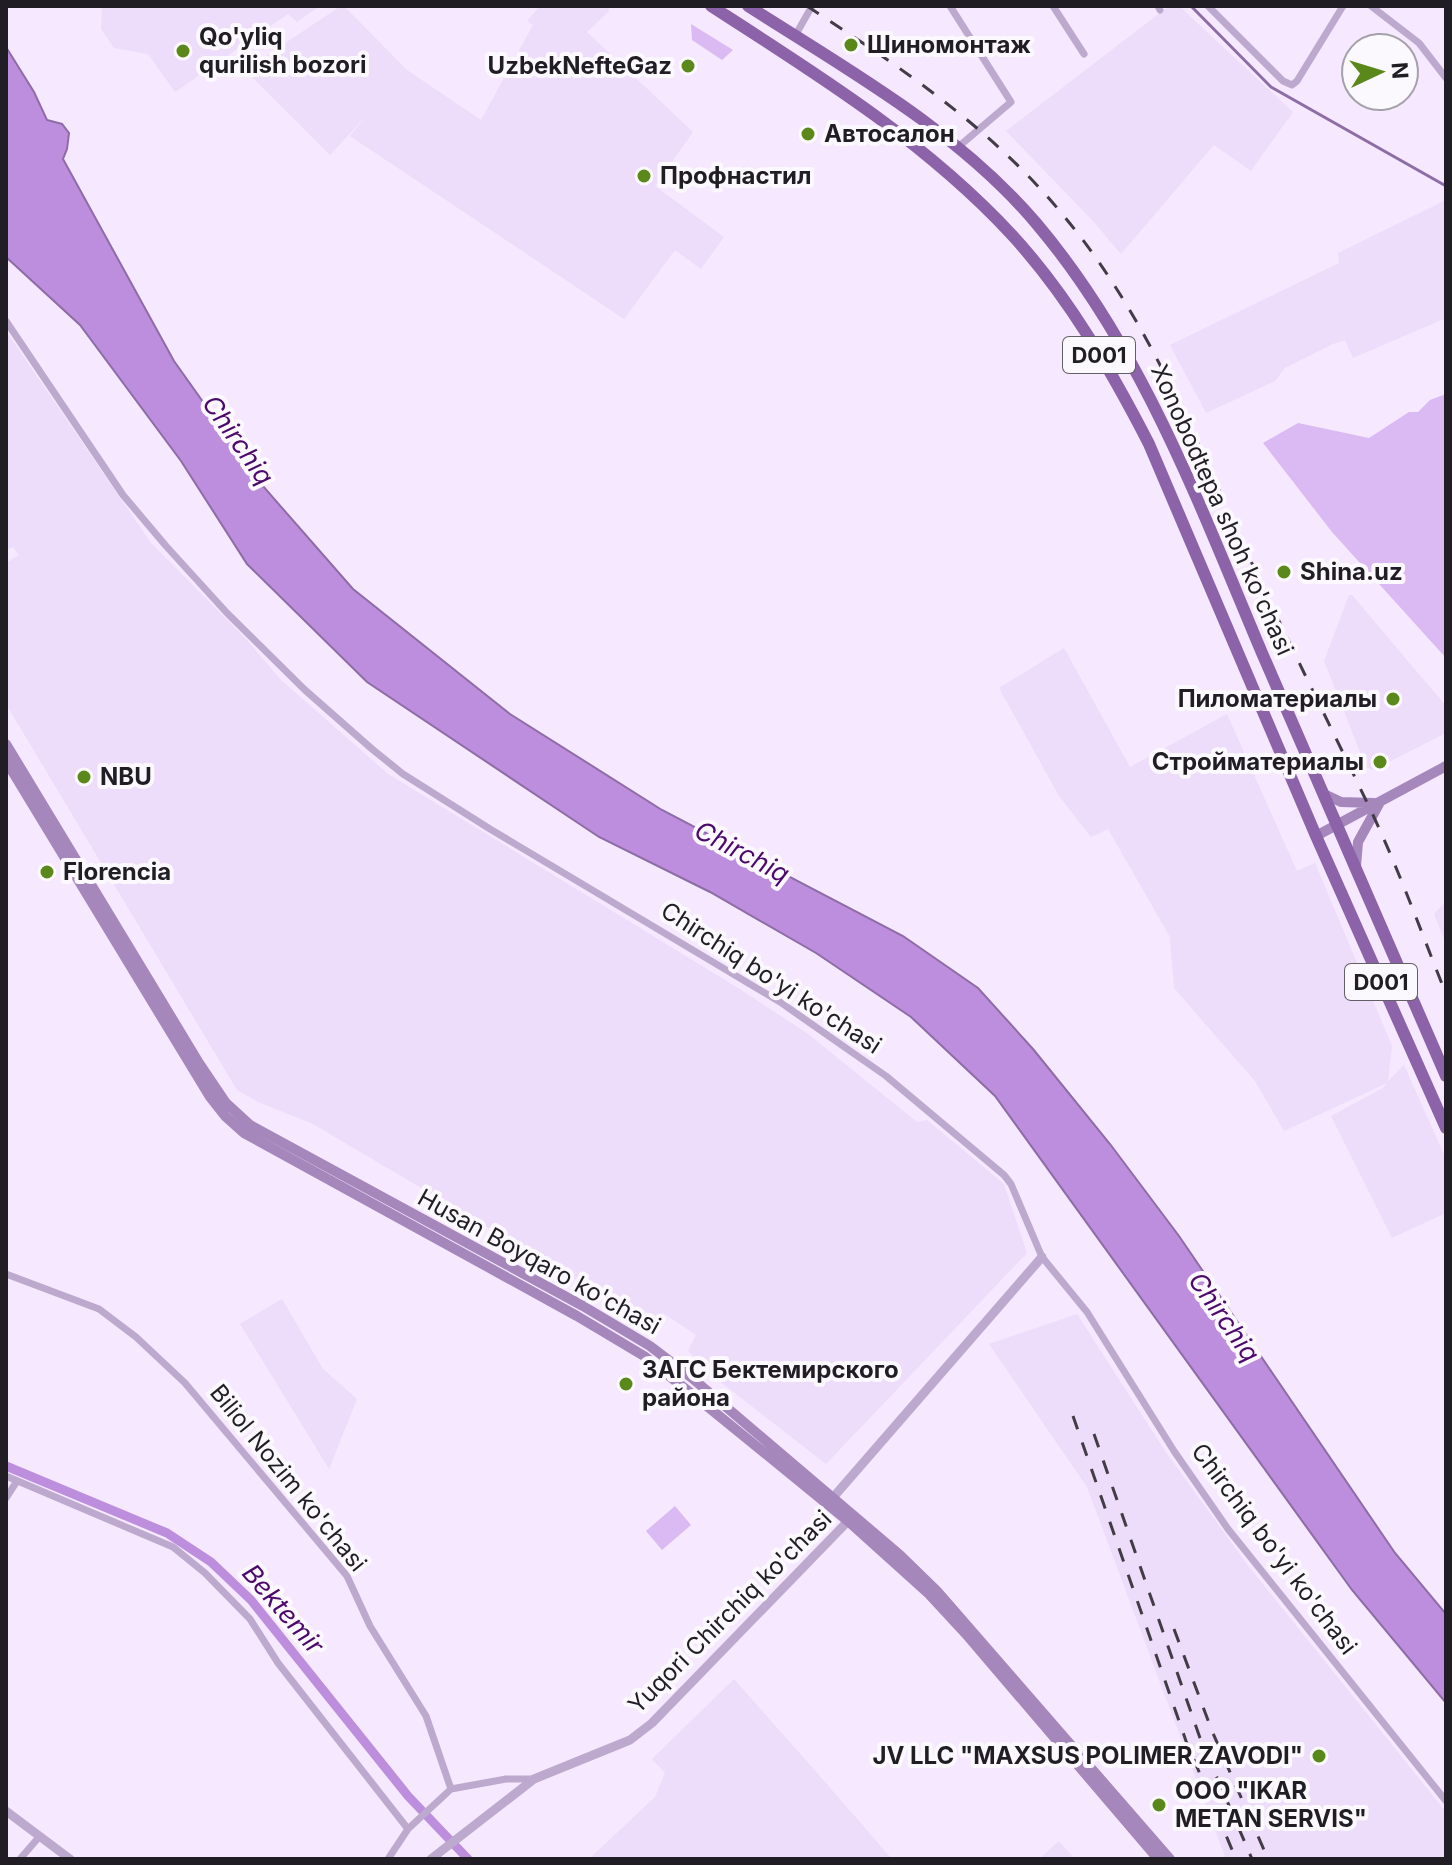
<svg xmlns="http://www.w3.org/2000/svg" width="1452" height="1865" font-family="Inter,sans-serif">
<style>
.built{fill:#eddcfa}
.green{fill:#dbb9f3}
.water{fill:#bc8edd;stroke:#8e6ca6;stroke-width:2}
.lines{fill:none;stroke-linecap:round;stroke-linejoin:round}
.stream{stroke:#8e6ca6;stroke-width:3}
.canal{stroke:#bc8edd;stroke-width:9}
.minor{stroke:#bda9cd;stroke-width:7}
.tertiary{stroke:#bda9cd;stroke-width:9}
.secondary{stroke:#a587bc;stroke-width:10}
.trunk{stroke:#8c63a9;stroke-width:12}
.rail{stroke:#413c46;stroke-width:3;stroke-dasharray:14 14;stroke-linecap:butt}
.poi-dot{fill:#5a881a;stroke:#fcf9fe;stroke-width:3}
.labels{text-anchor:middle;stroke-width:8;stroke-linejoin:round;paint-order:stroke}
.shield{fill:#fcf9fe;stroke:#635f66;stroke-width:2}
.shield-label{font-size:22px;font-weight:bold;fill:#211d25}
.poi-label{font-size:24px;font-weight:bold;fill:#211d25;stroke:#fcf9fe;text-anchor:start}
.street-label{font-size:24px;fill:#211d25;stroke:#fcf9fe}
.water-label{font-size:26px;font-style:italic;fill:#4c096c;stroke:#fcf9fe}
</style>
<rect width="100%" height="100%" fill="#f5e8ff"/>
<path class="built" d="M102,6H320L297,22L288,14L175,92L148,54L114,48L101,29Z
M341,6H344L407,70L481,120L533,25L527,21L540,6H609V11L587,32L693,132L655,186L724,237L701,269L675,250L624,319L350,136L367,115L330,155L245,70Z
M1169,6H1179L1293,112L1251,171L1214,145L1121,254L1093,221L1006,131Z
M1444,201L1446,203V318L1353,358L1345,340L1333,344L1285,368L1275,381L1206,413L1170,345L1339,263L1338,253Z
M6,331L151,543L245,638L281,680L388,774L738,988L808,1034L917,1122L927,1120L1004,1184L1027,1253L826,1464L718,1380L688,1351L696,1335L663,1313L648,1322L313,1124L258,1102L237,1090L6,704V563L19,555L13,547L6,550Z
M1349,595H1352L1446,706V733L1373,770L1366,767L1324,661Z
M1064,648L1130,767L1227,714L1297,871L1315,863L1392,1046L1388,1081L1404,1065L1446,1159V1213L1392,1238L1331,1116L1383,1088L1387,1083L1284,1131L1255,1081L1174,988L1170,937L1108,829L1091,837L1059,796L999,688Z
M1446,901V944L1434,914Z
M282,1299L323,1369L357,1399L329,1469L240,1324Z
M1077,1314L1165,1451L1249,1567L1446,1812V1859H1226L1087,1487L989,1344Z
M734,1679L811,1766L892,1859H589L655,1797L665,1773L652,1759Z
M1059,1841L1075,1859H1039Z"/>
<path class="green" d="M691,24L733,50L722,60L692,40Z
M1446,394V658L1332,532L1263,443L1298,423L1369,438L1409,412H1418L1430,400Z
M675,1506L691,1525L662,1550L646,1531Z"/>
<path class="water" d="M6,47L34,92L47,120L62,124L69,133L67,149L63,159L174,361L262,485L353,589L510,714L662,810L903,936L978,988L1033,1049L1110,1144L1179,1236L1395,1553L1446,1614V1703L1352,1590L995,1096L911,1017L816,953L710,892L599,837L367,682L247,564L181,461L80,325L6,257Z"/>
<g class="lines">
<path class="stream" d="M1191,6L1271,87L1446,186"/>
<path class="canal" d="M6,1466L167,1533L211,1562L251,1600L408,1796L468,1859"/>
<path class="minor" d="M950,6L1011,102L957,148
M1053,6L1084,54
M1158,6L1160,10
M1208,6L1283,81L1292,85L1297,81L1343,6
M1371,6L1419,43L1446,78
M795,36L812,6
M6,321L123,495L166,546L227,613L305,690L372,749L403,774L490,829L780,1002L886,1076L1004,1175L1011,1184L1042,1257L1087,1312L1174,1451L1228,1529L1446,1801
M6,1274L99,1309L136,1337L185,1383L347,1576L370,1626L426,1716L451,1789
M6,1476L173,1547L205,1573L250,1619L278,1663L408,1829
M6,1498L17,1481
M20,1859L39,1837
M388,1859L408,1829L451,1789L506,1779H533"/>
<path class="tertiary" d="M830,1501L1042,1257
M6,1811L70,1859
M431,1859L534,1779L630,1740L652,1723L852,1517"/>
<path class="secondary" d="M6,744L199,1063L226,1103L250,1125L583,1306L650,1346L692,1378L900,1555L937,1591L1170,1859
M6,761L210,1097L225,1116L244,1133L577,1316L644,1356L702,1402L848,1521L929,1594L966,1634L1158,1859
M1324,794L1341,802L1374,803
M1316,836L1446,766
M1356,866L1358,842L1379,804"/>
<path class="trunk" d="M711,6C817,74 926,142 1012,235C1068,296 1111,370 1149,444L1316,836L1446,1128
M748,6C848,70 958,131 1036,223C1142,348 1199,504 1262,653C1323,794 1385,935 1446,1076"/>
<path class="rail" d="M807,6C900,67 992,128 1063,215C1150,319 1199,448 1255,570C1293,652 1334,733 1373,815C1400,873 1422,934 1446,994
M1073,1416L1186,1741L1236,1859
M1094,1434L1200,1738L1252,1859
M1174,1629L1212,1731L1268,1859"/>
</g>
<g class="poi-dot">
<circle cx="851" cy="45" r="8"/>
<circle cx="183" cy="51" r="8"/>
<circle cx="688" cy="66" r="8"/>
<circle cx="808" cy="134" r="8"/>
<circle cx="644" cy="176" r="8"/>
<circle cx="1284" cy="572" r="8"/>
<circle cx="1393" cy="699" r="8"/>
<circle cx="1380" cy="762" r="8"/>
<circle cx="84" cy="777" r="8"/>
<circle cx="47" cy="872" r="8"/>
<circle cx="626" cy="1384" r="8"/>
<circle cx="1319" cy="1756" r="8"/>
<circle cx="1159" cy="1805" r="8"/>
</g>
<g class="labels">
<g class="shield">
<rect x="1063" y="337" width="72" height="36" rx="6"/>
<rect x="1345" y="964" width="72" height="36" rx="6"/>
</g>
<g class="shield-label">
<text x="1099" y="363">D001</text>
<text x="1381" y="990">D001</text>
</g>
<g class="poi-label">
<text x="199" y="45">Qo'yliq<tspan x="199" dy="28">qurilish bozori</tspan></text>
<text x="867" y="53">Шиномонтаж</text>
<text x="672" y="74" text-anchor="end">UzbekNefteGaz</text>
<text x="824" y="142">Автосалон</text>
<text x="660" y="184">Профнастил</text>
<text x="1300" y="580">Shina.uz</text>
<text x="1377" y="707" text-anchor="end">Пиломатериалы</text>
<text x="1364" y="770" text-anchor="end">Стройматериалы</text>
<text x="100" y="785">NBU</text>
<text x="63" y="880">Florencia</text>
<text x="642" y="1378">ЗАГС Бектемирского<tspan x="642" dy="28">района</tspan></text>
<text x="1303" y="1764" text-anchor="end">JV LLC "MAXSUS POLIMER ZAVODI"</text>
<text x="1175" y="1799">OOO "IKAR<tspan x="1175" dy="28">METAN SERVIS"</tspan></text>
</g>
<g class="street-label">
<text transform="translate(1222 510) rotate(66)" y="8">Xonobodtepa shoh ko'chasi</text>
<text transform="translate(771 978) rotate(33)" y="8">Chirchiq bo'yi ko'chasi</text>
<text transform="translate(539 1262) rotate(29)" y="8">Husan Boyqaro ko'chasi</text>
<text transform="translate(288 1478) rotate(51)" y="8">Biliol Nozim ko'chasi</text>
<text transform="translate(1274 1549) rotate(53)" y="8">Chirchiq bo'yi ko'chasi</text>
<text transform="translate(730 1612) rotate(-45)" y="8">Yuqori Chirchiq ko'chasi</text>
</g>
<g class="water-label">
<text transform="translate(238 440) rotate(55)" y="9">Chirchiq</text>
<text transform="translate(742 852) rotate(28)" y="9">Chirchiq</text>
<text transform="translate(1224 1317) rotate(55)" y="9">Chirchiq</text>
<text transform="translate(283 1609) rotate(49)" y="9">Bektemir</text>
</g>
</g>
<rect width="1452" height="1865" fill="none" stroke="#211d25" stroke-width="16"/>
<g transform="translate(1380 72) rotate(86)"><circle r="38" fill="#fcf9fe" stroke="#a4a1a7" stroke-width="2"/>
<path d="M0-6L14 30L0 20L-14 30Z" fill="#5a881a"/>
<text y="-12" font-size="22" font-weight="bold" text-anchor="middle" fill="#211d25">N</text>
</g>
</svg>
